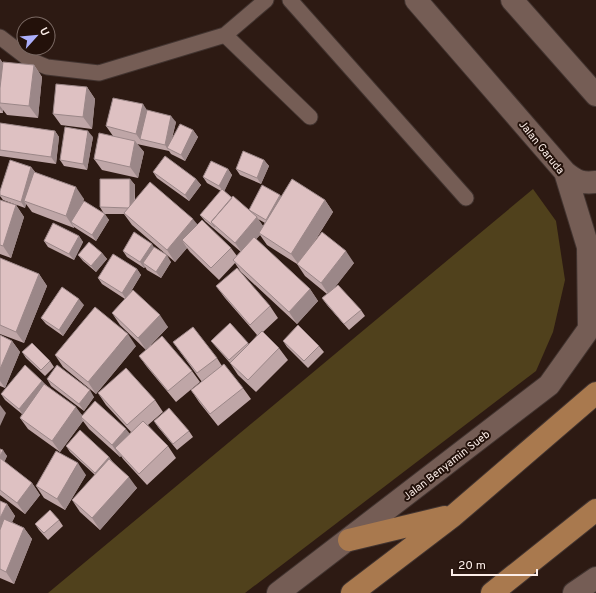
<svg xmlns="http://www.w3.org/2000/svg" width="596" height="593" font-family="Overpass,sans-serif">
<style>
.green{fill:#50411c}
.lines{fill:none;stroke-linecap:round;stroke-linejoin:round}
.lane-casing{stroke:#423430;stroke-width:17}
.secondary-casing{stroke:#423430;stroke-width:24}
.primary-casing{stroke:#423430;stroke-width:24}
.lane{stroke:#755d55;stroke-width:15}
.secondary{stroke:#755d55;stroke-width:22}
.primary{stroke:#a9794e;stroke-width:22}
.wall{fill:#bfa6a7;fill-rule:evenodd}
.shaded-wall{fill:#9b8788}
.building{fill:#dec1c2;stroke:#9b8788}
.labels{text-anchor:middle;stroke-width:4;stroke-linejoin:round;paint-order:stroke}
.street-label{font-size:11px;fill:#fceee9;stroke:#23110a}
</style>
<rect width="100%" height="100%" fill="#2d1a13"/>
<path class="green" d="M533,189L556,221L565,280L553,332L536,371L245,593H48Z"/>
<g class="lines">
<g class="lane-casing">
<path id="lane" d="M290,0L466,198
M225,35L310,117
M0,37L30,60L47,67L99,73L225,35L266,0"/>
</g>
<g class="secondary-casing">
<path id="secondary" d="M416,0L565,172L588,247L589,329
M512,0L596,95
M565,172C576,181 582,184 596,182
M278,593L549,385L596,319
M574,593L596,578"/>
</g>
<g class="primary-casing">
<path id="primary" d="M349,540L445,517
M352,593L453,516L596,393
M492,593L596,510"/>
</g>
<use href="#lane" class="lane"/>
<use href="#secondary" class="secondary"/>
<use href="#primary" class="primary"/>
</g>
<path class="wall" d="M0,59L3,63L34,65L42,77L38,118L7,115L3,110V113H0Z
M87,87L95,99L92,129L61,125L53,114Z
M147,110L176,122L172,139L193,130L198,137L185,161L171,154L169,151L137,144L144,152L138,178L102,170L94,159L113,136L106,126Z
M0,123L55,131L59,137L56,164L0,156Z
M93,137L87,170L64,166L60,160Z
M264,160L269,166L261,184L240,175L236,169Z
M31,167L35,172L84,199L83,202L104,214L100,207L130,179L135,185V200L197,224L231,248L237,256L241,252L205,221L200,215L221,191L207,183L203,177L228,169L232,175L224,191L250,211L280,195L281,197L325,200L333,212L313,244L354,263L334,288L361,310L365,316L349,330L327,305L322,298L327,294L305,276L297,264L267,245L260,235L256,239L310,289L318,301L297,324L241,272L235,263L219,280L190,252L187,248L175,262L132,225L124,214H104L109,220L96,241L74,227V228L32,212L26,204L25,208L3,200L0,196V191ZM258,219L265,223L263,226Z
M153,172L196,179L201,185L189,201L157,178Z
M0,200L16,205L24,217L11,258L0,254Z
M79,236L83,242L74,260L48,247L44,241Z
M155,248L171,262L161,278L147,270L145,267L144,268L127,257L123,251Z
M102,253L107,259L96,272L83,261L78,255Z
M0,258L39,274L47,286L24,343L0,334Z
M137,269L141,275L129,295L168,327L151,345L192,371L200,382L176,402L147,367L139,356L146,350L120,325L112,313L125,299L102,284L98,278Z
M216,286L270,306L278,318L263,332L279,348L288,360L256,392L238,375L230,363L216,347L211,341L230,323L249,344L257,335L225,298Z
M84,305L63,336L46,324L41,318Z
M0,335L12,341L20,352L5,388L0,386Z
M283,341L319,346L324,352L308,368L287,347Z
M173,342L217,358L222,366L243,388L251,399L218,426L199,402L191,390L202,382Z
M136,346L96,394L63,367L55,355Z
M22,352L50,361L54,367L45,376L26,358Z
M47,379L94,397L84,411L51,386Z
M42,381L45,384L82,415L130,434L131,432L106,405L98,393L155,400L163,412L148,425L168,446L176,458L147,485L123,459L121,456L120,457L89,429L83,421L60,452L28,429L20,418L22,414L5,400L1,394Z
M154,421L189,431L193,437L177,450L158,427Z
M66,446L109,457L112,461L137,488L100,530L80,512L72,500L95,475L70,452Z
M0,449L7,456L4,462L32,483L40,495L25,514L0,495Z
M86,475L65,510L44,498L36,486Z
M0,501L7,504L15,516L12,522L24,528L32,539L14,584L0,578Z
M59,520L63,526L48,540L39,530L35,524Z"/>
<path class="shaded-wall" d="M0,59L5,66L0,103Z
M34,65L42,77L38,118L29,106Z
M87,87L95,99L92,129L83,117Z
M143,104L151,116L140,139L144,145L136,134Z
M0,106L3,110V113L0,109Z
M171,116L176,122L169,149L167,148L165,145Z
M193,130L198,137L185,161L181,155Z
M55,131L59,137L56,164L51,157Z
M88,131L93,137L87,170L83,164Z
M135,141L144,152L138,178L130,167Z
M264,160L269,166L261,184L257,178Z
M31,167L36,173L24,201L26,204L25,208L21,202Z
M228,169L232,175L224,192L219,186Z
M130,179L135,185L134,214L130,208Z
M196,179L201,185L189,201L185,195Z
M76,187L84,199L75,225L71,222L74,227V228L66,216Z
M280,195L284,201L266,220Z
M325,200L333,212L299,265L291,254Z
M16,205L24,217L11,258L3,246Z
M105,214L109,220L96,241L92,235Z
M257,217L265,229L259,233L260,235L243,254L235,243Z
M193,219L202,230L182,240L187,248L175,262L167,250Z
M79,236L83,242L74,260L69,254Z
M152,244L156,250L143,263L145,267L144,268L140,262Z
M346,251L354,263L329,295L321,283Z
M102,253L107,259L96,272L91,266Z
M167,255L171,262L161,278L156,272Z
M137,269L141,275L126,299L122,293Z
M39,274L47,286L24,343L16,332Z
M310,289L318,301L297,324L289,312Z
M79,299L84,305L63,336L59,330Z
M160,315L168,327L146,350L138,338Z
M128,334L136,346L96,394L88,382Z
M12,341L20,352L5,388L0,381V369Z
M42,381L47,387L23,415L19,409Z
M90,390L94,397L84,411L79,404Z
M0,405L6,413L0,426Z
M76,407L85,419L81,417L83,421L60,452L52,441Z
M126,429L135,440L115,448L121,456L120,457L112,445Z
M3,450L7,456L0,472V456Z
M109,457L113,463L99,479L95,473Z
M78,463L86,475L65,510L57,499Z
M129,477L137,488L100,530L92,518Z
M32,483L40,495L25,514L17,503Z
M7,504L15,516L0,547V518Z
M24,528L32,539L14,584L6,572Z"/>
<path class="building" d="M3,62L34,65L29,106L0,103V88Z
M56,84L87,87L83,117L53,114Z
M113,98L143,104L136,134L106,126Z
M147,110L171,116L165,145L140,139Z
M0,123L55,131L51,157L0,150Z
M180,124L193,130L181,155L167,148Z
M65,127L88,131L83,164L60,160Z
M99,133L135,141L130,167L94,159Z
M243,151L264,160L257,178L236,169Z
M165,156L196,179L185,195L153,172Z
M10,160L31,167L21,202L0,195V191Z
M211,161L228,169L219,186L203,177Z
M34,172L76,187L66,216L24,201Z
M100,179H130V206L128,208L100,207Z
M292,179L325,200L291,254L259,233Z
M150,182L193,219L167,250L124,213Z
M262,185L280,195L266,220L249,210Z
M222,189L232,198L211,222L215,227L200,215Z
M233,196L257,217L235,243L211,222Z
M0,200L16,205L3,246L0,245Z
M84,201L105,214L92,235L71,222Z
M202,220L231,248L211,268L182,240Z
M53,223L79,236L69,254L44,241Z
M134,232L152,244L140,262L123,251Z
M322,232L346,251L321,283L297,264Z
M254,237L310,289L289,312L233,260Z
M89,242L102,253L91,266L78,255Z
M154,247L167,255L156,272L143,263Z
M113,254L137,269L122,293L98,278Z
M0,258L39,274L16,332L0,325Z
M237,268L270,306L250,325L216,286Z
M338,285L361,310L344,324L322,298Z
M62,287L79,299L59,330L41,318Z
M133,290L160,315L138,338L112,313Z
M95,307L128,334L88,382L55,355Z
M230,323L248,343L229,360L211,341Z
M298,325L319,346L304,361L283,341Z
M193,327L217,358L197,373L173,342Z
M262,331L279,348L248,380L230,363Z
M0,335L12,341L0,369Z
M162,336L192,371L168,391L139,356Z
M32,343L50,361L41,370L22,352Z
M224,364L243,388L210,414L191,390Z
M25,365L42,381L19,409L1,394Z
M57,365L90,390L79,404L47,379Z
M126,368L155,400L127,425L98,393Z
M44,384L76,407L52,441L20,418Z
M95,401L126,429L112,445L81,417Z
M169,408L189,431L173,444L154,421Z
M143,421L168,446L139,474L115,448Z
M80,430L109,457L95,473L66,446Z
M0,449L3,450L0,456Z
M56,451L78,463L57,499L36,486Z
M0,458L32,483L17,503L0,490Z
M109,459L129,477L92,518L72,500Z
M0,501L7,504L0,518Z
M50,510L59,520L44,533L35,524Z
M4,519L24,528L6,572L0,569V530Z"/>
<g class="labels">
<g class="street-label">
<text transform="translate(542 147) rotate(51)" y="4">Jalan Garuda</text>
<text transform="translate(446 465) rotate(-38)" y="4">Jalan Benyamin Sueb</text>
</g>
</g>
<g transform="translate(36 36) rotate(63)"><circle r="19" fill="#23110a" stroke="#7a6963"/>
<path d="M0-3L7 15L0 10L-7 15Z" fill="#acaffb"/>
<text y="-6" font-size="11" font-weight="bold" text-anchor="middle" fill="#fceee9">U</text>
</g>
<path d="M452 569v6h85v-6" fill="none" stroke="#fceee9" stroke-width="2"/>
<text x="458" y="569" font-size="12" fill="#fceee9" stroke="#23110a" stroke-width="3" paint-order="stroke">20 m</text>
</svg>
